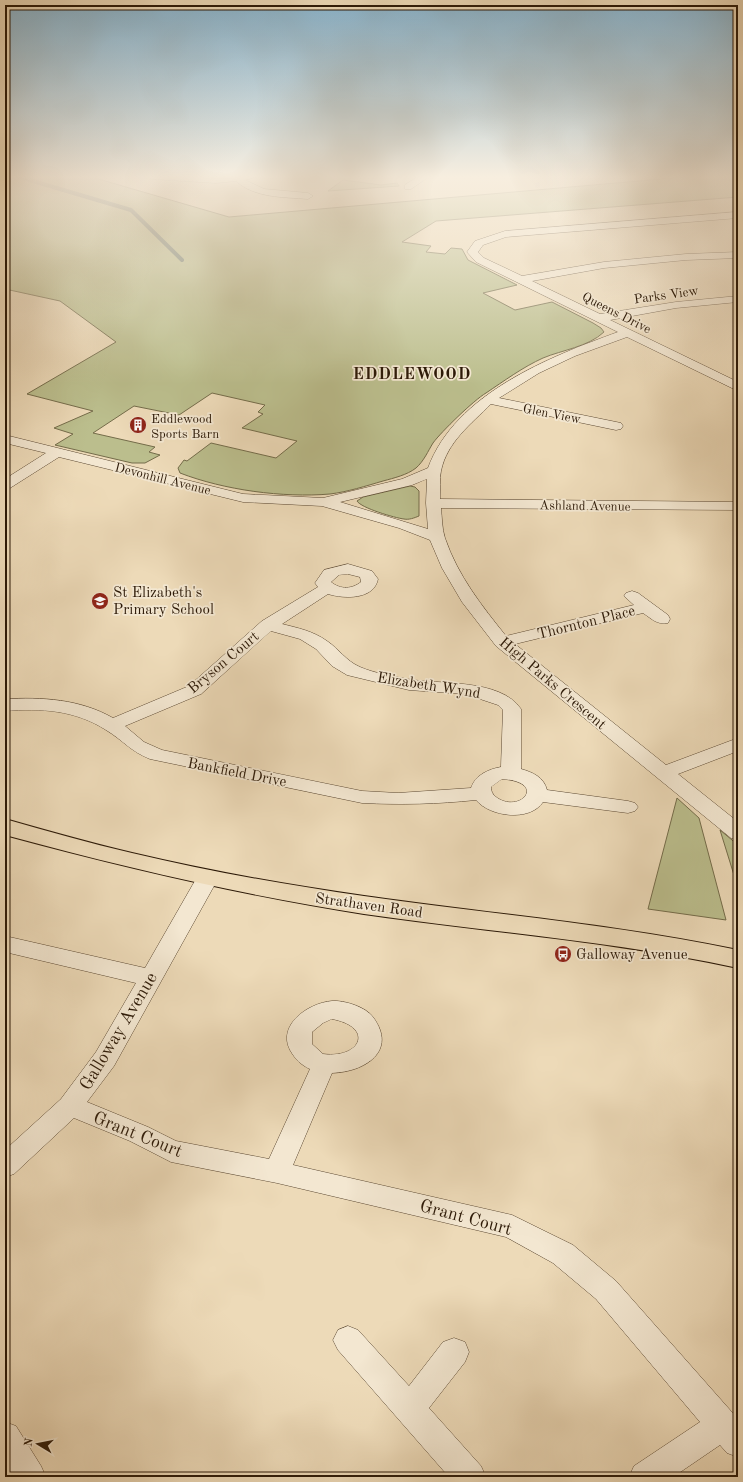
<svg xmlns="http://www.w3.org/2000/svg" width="743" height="1482" font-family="'Old Standard TT',serif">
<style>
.green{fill:#bbbe8d;stroke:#746c4a}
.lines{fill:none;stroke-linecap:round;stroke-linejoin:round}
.stream{stroke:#6d7a6d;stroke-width:4}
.street-casing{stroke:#5c4933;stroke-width:1}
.primary-casing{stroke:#2c1907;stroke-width:2}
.street{fill:#f3e7d1;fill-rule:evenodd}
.primary{fill:#eddab8;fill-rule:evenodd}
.labels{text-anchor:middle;stroke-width:3.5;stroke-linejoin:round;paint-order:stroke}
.far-street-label{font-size:13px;fill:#2c1907;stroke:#f3e7d1}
.far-poi-label{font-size:13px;fill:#2c1907;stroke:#f3e7d1;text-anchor:start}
.poi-label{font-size:15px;fill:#2c1907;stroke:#f3e7d1;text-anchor:start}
.street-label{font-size:15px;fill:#2c1907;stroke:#f3e7d1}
.far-district-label{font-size:16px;font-weight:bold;letter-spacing:1px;fill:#2c1907;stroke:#f3e7d1}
.near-street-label{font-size:18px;fill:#2c1907;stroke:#f3e7d1}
</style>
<rect width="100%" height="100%" fill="#eddab8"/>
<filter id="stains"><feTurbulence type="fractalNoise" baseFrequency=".005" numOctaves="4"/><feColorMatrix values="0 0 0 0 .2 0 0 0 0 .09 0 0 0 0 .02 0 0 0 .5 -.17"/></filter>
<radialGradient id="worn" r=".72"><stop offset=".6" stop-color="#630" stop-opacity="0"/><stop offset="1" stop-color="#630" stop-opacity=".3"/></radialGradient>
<path class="green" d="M5,176H97L95,178L229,217L696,176H738V197L436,221L402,242L431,246L426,252L445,254L451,248L462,249L468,260L517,285L483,293L515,310L552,302L593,323L601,328L604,332C588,347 562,350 543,358C523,367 504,381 486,393C474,400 441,432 433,443C428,451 424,461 416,468C407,475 394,478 383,481C366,486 347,492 330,494C283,498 224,490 180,473L178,468L184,460L187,461L211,443L276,458L297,441L242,428L263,414L258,412L265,405L212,393L179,415L134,406L93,433L155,447L149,452L160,455L145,463H132L55,445L73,434L54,428L93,411L27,394L116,342L60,301L5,289Z
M343,180L381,185L397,183L399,186L328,191Z
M410,486L415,487L419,491V516C414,518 409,520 404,519C395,518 361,508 357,501L363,497Z
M677,798L699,818L726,920L648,909Z
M720,830L738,845V888Z"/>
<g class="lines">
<path class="stream" d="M16,176L131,210L182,260"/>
<g class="street-casing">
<path id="street" d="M147,176H259L245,180L264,189L308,193L313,196L308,199C283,197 255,198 236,181L216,183L151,179Z
M419,176H430L411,189H405V185Z
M738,212V218L506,237L483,245L478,252L484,258L522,276L604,262L686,254L738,252V258L686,260L604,268L532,281L600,314L676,302L738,296V302L676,308L610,320L738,382V391L627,337L575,356L539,373L499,398L621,423L623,426L621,429L616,430L491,404C471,424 447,442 441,471C439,479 441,490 440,499L738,502V510L441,508C442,517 442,529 445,538C458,576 482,606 506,636L634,605L624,596L626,593L632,591L638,593L668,615L670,619L668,623C657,625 652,619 643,613L515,644L666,765L738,738V751L678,774L738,822V840L731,838L496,646L462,602L442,568L430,540L399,528L322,506L243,502L59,457L10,488L5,489V479L46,453L5,443V435L243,494L323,498L402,479L428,468C455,394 549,357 618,332L476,262L467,252L475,241L505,231ZM427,479L426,503L428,529L340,502L412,485Z
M348,564L372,571L378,579C374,600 344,599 328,594L282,624C298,628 313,631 327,641C339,649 346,661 360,667C374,673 391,676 407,679C439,685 500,678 521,709V769C532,772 544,777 547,790L628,801L635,803L638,807L635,811L628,813L543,802C530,822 490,817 476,800C438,804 401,805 362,803L150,759C130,751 124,741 106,730C75,710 41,708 5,711V699C42,697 80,699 113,718L189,686L262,621L318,587L315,583L324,570ZM348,574L360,577L361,582C352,589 341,590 331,582L339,575ZM271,631L300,639L316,649L332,666L347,675L409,690L465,694L498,705L503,710L501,767C489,769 475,775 471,788L398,793L362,791L162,750L144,742L125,726L201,694ZM502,779C547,782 522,812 499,799C494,796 491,793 491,787Z
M208,870L216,872L219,877L114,1066L87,1102L148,1127L176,1141L269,1159L310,1069C301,1065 295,1059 290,1050C277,1025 308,1003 332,1001C344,1000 366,1007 373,1017C398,1051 365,1072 332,1073L293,1165L512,1215L573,1245L616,1281L738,1419V1457L727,1453L720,1445L673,1477H629L634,1466L700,1422L596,1299L553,1263L506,1237L277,1183L171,1162L130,1141L74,1118L14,1174L5,1177V1150L61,1099L96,1052L136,983L5,952V936L145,968L200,872ZM332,1019C375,1027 361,1059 323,1054L312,1044V1032L323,1023Z
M348,1326L358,1330L409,1386L443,1342L454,1338L465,1342L469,1352L465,1362L429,1408L481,1466L486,1477H449L338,1350L333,1340L338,1330Z
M5,1422L16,1426L41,1466L46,1477H12L5,1466Z"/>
</g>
<g class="primary-casing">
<path id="primary" d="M5,819C47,831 89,843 132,853C208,871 286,885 364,896C489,914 614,924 738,950V968C614,941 489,932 364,914C242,895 123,867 5,835Z"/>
</g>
<use href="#street" class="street"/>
<use href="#primary" class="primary"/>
</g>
<linearGradient id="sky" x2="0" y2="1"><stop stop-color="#88b6d2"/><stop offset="0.46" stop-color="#f7eedf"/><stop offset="1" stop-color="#f7eedf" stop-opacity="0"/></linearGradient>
<rect width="743" height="384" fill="url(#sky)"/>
<defs>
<g id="building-disc" transform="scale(0.9)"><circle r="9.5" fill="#8f2418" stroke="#f3e7d1"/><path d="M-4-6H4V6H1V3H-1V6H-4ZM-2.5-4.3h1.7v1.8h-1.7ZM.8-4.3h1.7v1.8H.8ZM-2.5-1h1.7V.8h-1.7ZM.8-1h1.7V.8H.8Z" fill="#fff"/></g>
<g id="school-disc" transform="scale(0.9)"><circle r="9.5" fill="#8f2418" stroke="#f3e7d1"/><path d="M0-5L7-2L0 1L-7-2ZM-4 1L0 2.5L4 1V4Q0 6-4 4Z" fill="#fff"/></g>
<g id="bus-disc" transform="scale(0.9)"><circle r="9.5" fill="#8f2418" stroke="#f3e7d1"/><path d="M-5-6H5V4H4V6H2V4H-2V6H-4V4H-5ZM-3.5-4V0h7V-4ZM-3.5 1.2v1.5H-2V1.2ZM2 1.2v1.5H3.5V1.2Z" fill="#fff"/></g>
</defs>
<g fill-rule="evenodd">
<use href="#building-disc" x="138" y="425"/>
<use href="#school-disc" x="100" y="601"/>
<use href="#bus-disc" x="563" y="954"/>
</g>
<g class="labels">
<g class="far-street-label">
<text transform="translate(666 294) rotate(-8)" y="5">Parks View</text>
<text transform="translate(617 312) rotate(27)" y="5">Queens Drive</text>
<text transform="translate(552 413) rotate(11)" y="5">Glen View</text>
<text transform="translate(163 478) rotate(14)" y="5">Devonhill Avenue</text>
<text transform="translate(585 505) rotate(1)" y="5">Ashland Avenue</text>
</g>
<g class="far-poi-label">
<text x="151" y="423">Eddlewood<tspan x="151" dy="15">Sports Barn</tspan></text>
</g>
<g class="poi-label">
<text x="113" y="597">St Elizabeth's<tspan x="113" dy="17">Primary School</tspan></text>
<text x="576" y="959">Galloway Avenue</text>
</g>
<g class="street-label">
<text transform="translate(586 622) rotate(-14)" y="5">Thornton Place</text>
<text transform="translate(223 662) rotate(-40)" y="5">Bryson Court</text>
<text transform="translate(553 683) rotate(40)" y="5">High Parks Crescent</text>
<text transform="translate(429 685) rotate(9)" y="5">Elizabeth Wynd</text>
<text transform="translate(237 772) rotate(11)" y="5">Bankfield Drive</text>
<text transform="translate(369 905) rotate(8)" y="5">Strathaven Road</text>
</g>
<g class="far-district-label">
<text x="412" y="379">EDDLEWOOD</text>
</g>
<g class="near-street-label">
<text transform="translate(118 1031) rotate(-59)" y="6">Galloway Avenue</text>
<text transform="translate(138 1134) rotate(22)" y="6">Grant Court</text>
<text transform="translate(466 1217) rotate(15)" y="6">Grant Court</text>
</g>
</g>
<rect width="743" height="1482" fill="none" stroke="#eddab8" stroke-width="20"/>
<rect x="6" y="6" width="731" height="1470" fill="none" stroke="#2c1907" stroke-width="2"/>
<rect x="10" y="10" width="723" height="1462" fill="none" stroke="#2c1907"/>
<g transform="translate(38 1444) rotate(280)" stroke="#f3e7d1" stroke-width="3" paint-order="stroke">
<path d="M0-3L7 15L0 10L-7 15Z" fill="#2c1907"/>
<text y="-6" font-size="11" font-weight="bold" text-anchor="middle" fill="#2c1907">N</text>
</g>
<rect width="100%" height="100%" filter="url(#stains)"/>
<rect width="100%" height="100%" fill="url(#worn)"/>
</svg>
